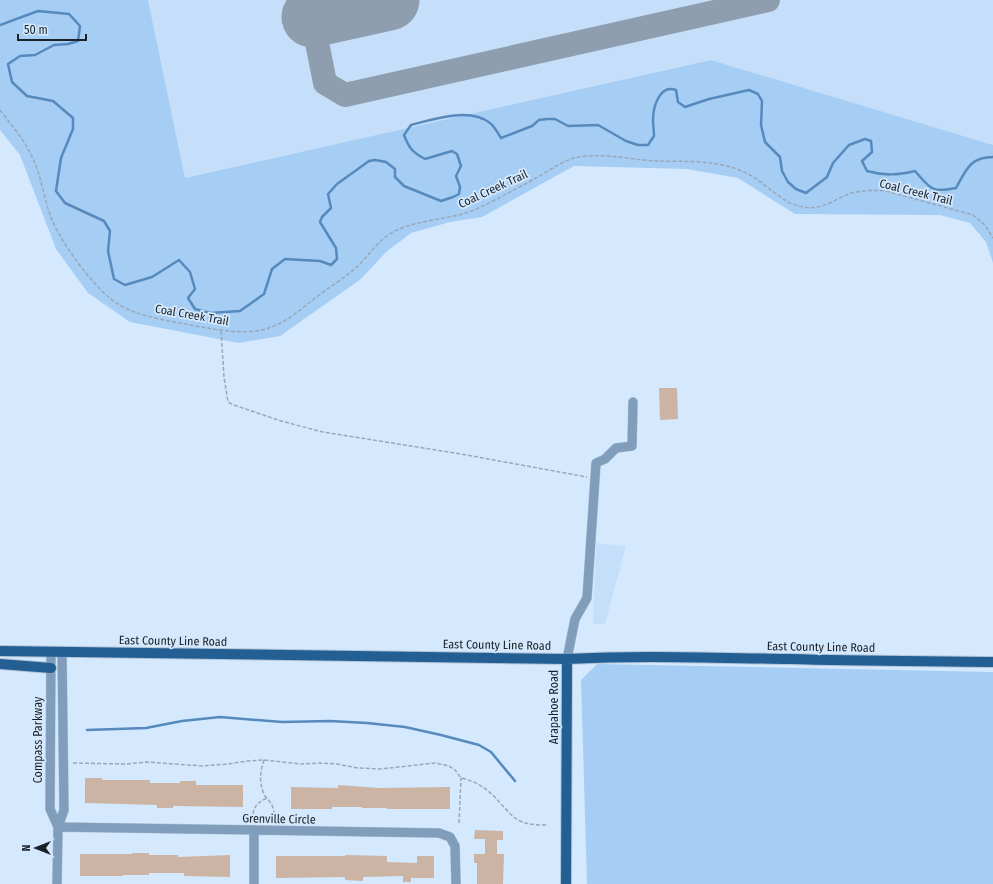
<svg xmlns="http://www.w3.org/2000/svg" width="993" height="884" font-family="'Fira Sans Condensed',sans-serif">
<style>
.built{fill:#c5def9}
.green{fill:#a6cdf4}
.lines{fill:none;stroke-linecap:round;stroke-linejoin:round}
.stream{stroke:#568abd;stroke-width:2.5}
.taxiway{stroke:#8f9eae;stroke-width:24}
.runway{stroke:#8f9eae;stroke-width:61}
.building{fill:#cbb4a3}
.minor-casing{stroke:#b3c5d8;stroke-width:10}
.major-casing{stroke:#b3c5d8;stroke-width:12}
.path{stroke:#98a8b8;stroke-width:1.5;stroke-dasharray:4 2;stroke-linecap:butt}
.minor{stroke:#809ebc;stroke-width:9}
.major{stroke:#245f94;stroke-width:10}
.labels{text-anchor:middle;stroke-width:3.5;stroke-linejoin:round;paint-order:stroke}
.street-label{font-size:12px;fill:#1a2229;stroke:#d5e9fe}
</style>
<rect width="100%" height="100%" fill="#d5e9fe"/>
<path class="built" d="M148,0H993V145L711,60L185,178Z
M596,543L626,546L605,624H593Z"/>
<path class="green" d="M0,0H148L185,178L711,60L993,145V263L986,242L970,223L940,215L795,214L738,178L687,169L574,166L482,217L450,222L411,233L386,252L361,279L280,336L239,343L130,322L88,293L56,249L20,155L0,130Z
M597,664L993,672V884H587L581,680Z"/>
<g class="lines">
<path class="stream" d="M0,25L38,11L69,14L80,26L78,41L68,44L54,45L35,55L20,56L8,64L12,82L27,96L53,101L73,118V129L61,158L56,191L65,203L104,221L110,231L108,251L114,279L125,285L152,277L179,260L190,272L195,289L188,298L195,309L210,313L240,311L264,294L272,269L285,259L320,261L331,265L337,259L336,248L320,222L322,217L331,208L328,194L337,184L369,161L375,160L386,162L395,169V177L404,186L441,201L453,197L459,194L460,187L456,176L461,166L457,154L452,151L425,159C412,152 409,148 404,135L411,125C433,119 470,107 490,123C494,126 498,133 501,138L532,126L539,120L547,119H555L568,126L598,125L626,141L638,145H648L654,136C654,131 653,125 653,120C653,108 659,84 676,90L678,102L685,107L709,99L749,90L758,94L762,101L761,125L765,142L780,157L782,171L788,182L796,189L806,193L827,177L833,163L849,145L865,139L871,141L872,152L862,161L867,171C884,176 898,175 915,171C931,189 931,193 956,188C966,170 970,157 993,157
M87,730L146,728L182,721L220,717L282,722L330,721L367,723L405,727L441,735L479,745L491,752L515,781"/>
<path class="taxiway" d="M312,17L325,83L345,95L768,0"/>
<path class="runway" d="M312,17L389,0"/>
</g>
<path class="building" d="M659,388H677L678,419L660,420Z
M85,778H102V780H150V783H180V781H196V785H243V807L173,806V808H157V805L85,803Z
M338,785L379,788L450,787V809H387V808H362V807H332V809H291V787L338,788Z
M475,830L503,831V840H497V854H504L503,884H477V863H474V854H485V839H474Z
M132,853H149V855H178V857L230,855V877L184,876V873H149V875H123V876H80V854H132Z
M345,855L387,856V862L417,863V856H434V878H411V882H403V876L363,877V881L345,880V877L276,878V856H345Z"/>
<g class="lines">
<g class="minor-casing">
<path id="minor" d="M51,652L50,809L58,827
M567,659L575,619L587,598L596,463L605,459L616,448L632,446L633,402
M58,827L439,833L450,837L455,846L456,884
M57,884L58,827L64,810L62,652
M254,884V830"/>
</g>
<g class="major-casing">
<path id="major" d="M0,651L567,659C641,655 716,658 790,659C858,661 925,661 993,662
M0,664L51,668
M566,884L567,659"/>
</g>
<path class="path" d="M0,110C12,126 25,140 33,159C42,178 44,200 52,220C62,244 96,291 118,304C139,317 166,320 190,325C213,329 246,336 269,328C286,322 300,310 314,299C328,288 343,279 357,267C367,257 376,244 387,236C406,221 445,220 469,212C477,209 485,205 493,201C508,193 522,186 536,178C549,171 564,159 579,157C603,153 629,159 654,161C684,162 716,159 744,172C765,181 780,203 803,207C821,211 833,200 849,194C861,190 874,190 886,191L973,215L985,225L993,238
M221,331L224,377L228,402L234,405L281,421L323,432L461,454L587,477
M264,760C260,771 259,783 264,794C265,797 268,799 270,802C274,807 274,813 275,820
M73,763L126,764L147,762L202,766L228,764L247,761L264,760L301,764L319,763L337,764L358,768L380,769L435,763L449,766L455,770L461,778C479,782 490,791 501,804C507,810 512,817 520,821C529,825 537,825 547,825
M252,820C253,808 256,803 267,798
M459,823L461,778"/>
<use href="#minor" class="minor"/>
<use href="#major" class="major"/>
</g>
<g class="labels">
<g class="street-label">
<text transform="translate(493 189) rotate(-25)" y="4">Coal Creek Trail</text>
<text transform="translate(916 192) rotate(14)" y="4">Coal Creek Trail</text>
<text transform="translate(192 315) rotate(10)" y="4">Coal Creek Trail</text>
<text transform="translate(173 641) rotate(1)" y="4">East County Line Road</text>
<text transform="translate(497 645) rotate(1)" y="4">East County Line Road</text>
<text transform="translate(821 647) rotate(1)" y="4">East County Line Road</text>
<text transform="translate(554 707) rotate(-90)" y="4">Arapahoe Road</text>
<text transform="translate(38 740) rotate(-90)" y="4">Compass Parkway</text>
<text transform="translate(279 819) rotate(1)" y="4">Grenville Circle</text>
</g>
</g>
<g transform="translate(36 848) rotate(270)" stroke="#d5e9fe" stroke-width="3" paint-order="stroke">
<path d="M0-3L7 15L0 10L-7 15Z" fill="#1a2229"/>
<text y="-6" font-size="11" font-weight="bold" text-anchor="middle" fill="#1a2229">N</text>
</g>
<path d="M18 34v6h68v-6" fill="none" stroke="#1a2229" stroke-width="2"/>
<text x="24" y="34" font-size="12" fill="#1a2229" stroke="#d5e9fe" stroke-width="3" paint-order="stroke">50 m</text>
</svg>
